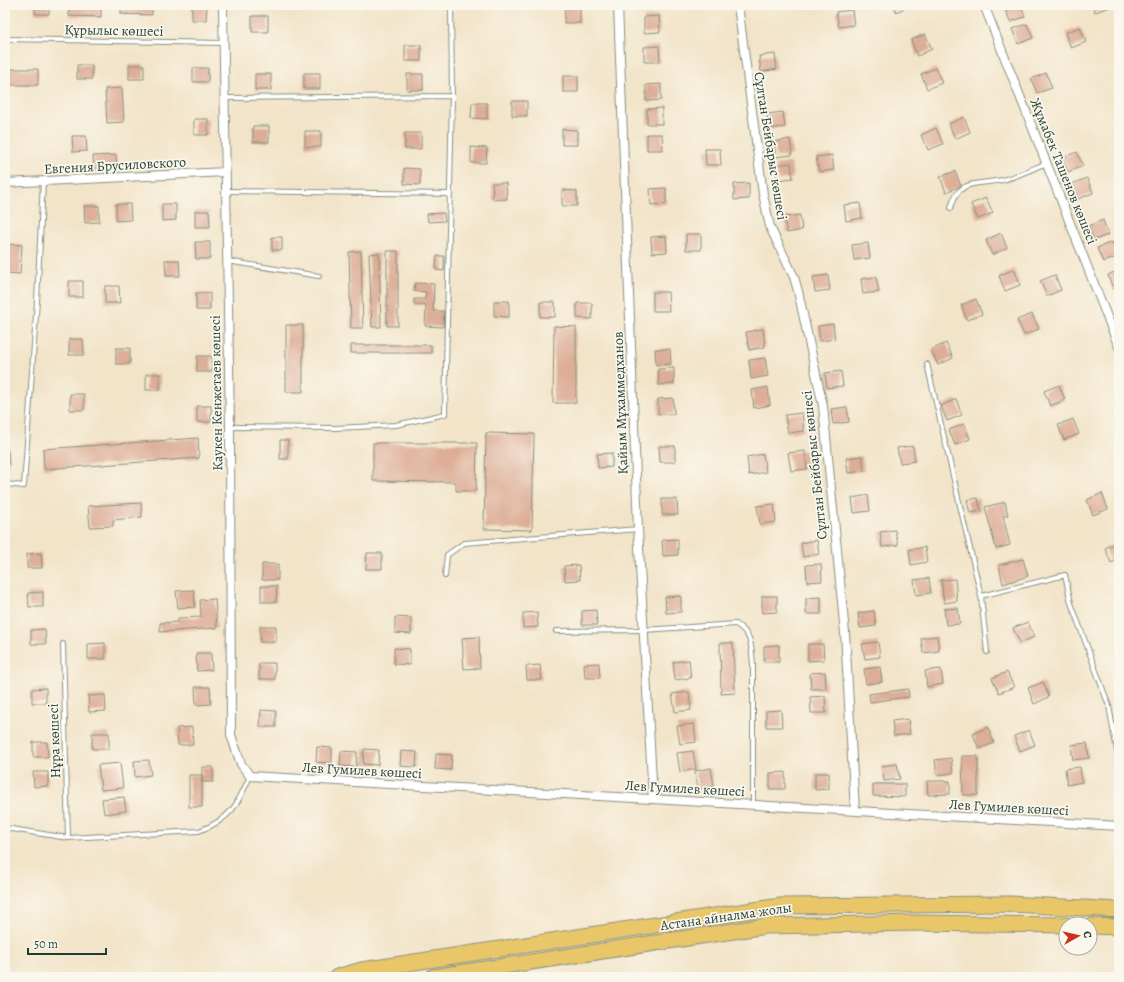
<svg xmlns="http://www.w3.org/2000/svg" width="1124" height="982" font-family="Alegreya,serif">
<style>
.building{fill:#ddad97}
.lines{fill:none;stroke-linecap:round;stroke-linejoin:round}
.lane-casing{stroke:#88907e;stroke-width:6}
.street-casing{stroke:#88907e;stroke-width:10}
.highway-casing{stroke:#88907e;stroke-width:17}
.lane{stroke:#fff;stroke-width:4}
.street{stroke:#fff;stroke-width:8}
.highway{stroke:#e9c769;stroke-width:15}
.labels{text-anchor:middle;stroke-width:3.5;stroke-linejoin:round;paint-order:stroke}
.street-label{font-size:14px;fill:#1f3d34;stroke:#fbf7ec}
</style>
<rect width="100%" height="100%" fill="#fbf7ec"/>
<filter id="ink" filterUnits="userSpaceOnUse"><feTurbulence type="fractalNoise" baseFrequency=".025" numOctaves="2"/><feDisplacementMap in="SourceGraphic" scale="8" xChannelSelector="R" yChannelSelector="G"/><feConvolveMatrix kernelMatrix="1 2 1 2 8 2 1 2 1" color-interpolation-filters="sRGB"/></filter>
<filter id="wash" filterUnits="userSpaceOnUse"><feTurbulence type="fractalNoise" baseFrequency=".012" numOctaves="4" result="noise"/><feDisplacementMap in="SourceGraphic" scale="16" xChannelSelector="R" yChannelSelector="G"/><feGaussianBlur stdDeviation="0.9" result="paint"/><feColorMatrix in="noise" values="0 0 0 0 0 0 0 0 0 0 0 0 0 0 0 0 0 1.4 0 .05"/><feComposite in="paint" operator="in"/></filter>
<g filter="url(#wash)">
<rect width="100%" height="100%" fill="#f2e4c9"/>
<g id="blocks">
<path class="building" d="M35,5H49V14H35Z
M69,5H101V17L69,16Z
M121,5H152V15L121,14Z
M192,5L207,6L206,20H192Z
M894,5H912L896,12Z
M1012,5H1021L1025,17L1010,22L1005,8Z
M1093,5H1110V7L1095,12Z
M565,7H580V23H564Z
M852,10L854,25L839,27L836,12Z
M252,16H268V32H252Z
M659,16L660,32L644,33V17Z
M1027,24L1033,38L1018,44L1012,29Z
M1080,27L1086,42L1071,48L1065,33Z
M925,34L932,49L917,56L911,40Z
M405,45H421V61H405Z
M659,46L660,62H644V47Z
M775,54L777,69L761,72L759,56Z
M77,65H92V79H77Z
M129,65H144V79H129Z
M193,68H208V82H193Z
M936,68L942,83L927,89L921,74Z
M6,69H38V85H6Z
M304,73H320V89H304Z
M1046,73L1052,88L1037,93L1031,79Z
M255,74H271V90H255Z
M407,74H423V90H407Z
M563,76H578V92H563Z
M661,84V100L646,101V85Z
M122,88L124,122L107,123L105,89Z
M512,101H527V116H512Z
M472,103H487V119L471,118Z
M662,108V124H647V109Z
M783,112L785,127L769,129L767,114Z
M964,117L970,132L955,139L949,124Z
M194,119H208V135H194Z
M253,126H269V142H253Z
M936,128L943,144L928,150L921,135Z
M562,129L577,130V145H562Z
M305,131H321V147H305Z
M405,133H421V149H405Z
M647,134H662L663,150H647Z
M72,136H86L87,151L73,152Z
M790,139L792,155L776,157L774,142Z
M471,147L487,148L486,163H471Z
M705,149H720L721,165H706Z
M1077,152L1083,166L1068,172L1062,158Z
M116,155L117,168L94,170L93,156Z
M832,155L834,170L819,172L816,157Z
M791,163L793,178L778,180L775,165Z
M404,168L420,169V185L404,184Z
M955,171L961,186L946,192L940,177Z
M1087,178L1093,193L1078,199L1072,184Z
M492,183H506L507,199L493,200Z
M749,183V199L734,200V184Z
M666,188V204L651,205L650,189Z
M562,190L577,191V206H562Z
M986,198L993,213L978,219L971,204Z
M860,203L862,218L846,221L844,205Z
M116,204H130L131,220L116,221Z
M162,204H176V220L162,221Z
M84,206H99V222L85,223Z
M195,211H209L210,227H195Z
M444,213L445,221L428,222L427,214Z
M800,215L802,230L787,233L784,217Z
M1103,220L1108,235L1094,240L1088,226Z
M1001,233L1007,248L992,255L986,240Z
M686,234H701V250H686Z
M666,236L667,252L652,253L651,237Z
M272,237H282V250H272Z
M195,242H210V259H196Z
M1112,242L1117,257L1103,262L1097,248Z
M868,243L870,258L854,260L852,245Z
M5,244L22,245L20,274L7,273Z
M361,251L363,328H351L349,252Z
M387,251H398V326H387Z
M379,253L381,327H372L369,254Z
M437,256H444V271L436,270Z
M165,260H179L180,276H166Z
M1014,269L1020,285L1005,291L999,276Z
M1119,270V287L1113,289L1108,275Z
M828,275L830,290L815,292L813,277Z
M1055,275L1061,290L1047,296L1040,281Z
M876,277L879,292L863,294L861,279Z
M69,281H83V297H69Z
M415,283L434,284L433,311H444L443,327L425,326L426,305H414V299H425L426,292L414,291Z
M105,286H119L120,303H105Z
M653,292H668L669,311H653Z
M196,293H210V310H196Z
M976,299L982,314L967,320L961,305Z
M494,301H509V317L494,316Z
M540,302H555V317H540Z
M577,303H592V319L577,318Z
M1032,314L1039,329L1024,335L1017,320Z
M833,324L835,339L820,341L818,326Z
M286,325H303V392H286Z
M554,326L576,327V403H553Z
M763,329L765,347L749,350L746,332Z
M69,339H83L84,355H69Z
M946,343L953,358L938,365L931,350Z
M351,345H431V353H351Z
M116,348H130V364H116Z
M655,349H670L671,364L656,365Z
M197,356H211L212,372H197Z
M765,358L768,376L751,379L749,360Z
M674,368V384L659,385L658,369Z
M841,371L843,386L827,388L825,373Z
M146,374H160V390H146Z
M1059,385L1065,400L1050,406L1044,391Z
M768,387L770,405L754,408L752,390Z
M70,394H84V410H70Z
M8,395V410H5V396Z
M673,398L674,414H658V399Z
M956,399L962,415L947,421L941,406Z
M197,406H211V422H197Z
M847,407L849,422L833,424L831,409Z
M802,413L804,431L788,433L785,415Z
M1073,419L1079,434L1064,440L1058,425Z
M964,424L970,439L955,445L949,430Z
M486,433L534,434L532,530L484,529Z
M198,438L199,458L44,469L43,449Z
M280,440H288V459H280Z
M373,443H477L476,491H456V482L373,481Z
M659,446H675V462H660Z
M913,446L915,461L900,463L897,448Z
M8,450L9,465H5V451Z
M805,451L807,469L791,471L788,453Z
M612,453V467L598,468L597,454Z
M763,454L766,472L749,475L747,457Z
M862,456L864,471L848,473L846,458Z
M1102,493L1108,509L1093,515L1087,500Z
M868,495L870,511L854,513L852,498Z
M978,498L981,511L970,513L967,500Z
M662,499H677L678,515H662Z
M1005,502L1008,515L1003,516L1010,545L996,549L985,507Z
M141,503L142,517L113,520V526L90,527L88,506Z
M774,504L776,522L760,524L757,506Z
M895,530L898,545L882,547L880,532Z
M678,539V555L663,556L662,540Z
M817,540L819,554L803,557L801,543Z
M1119,542V559L1111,563L1105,548Z
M925,547L927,562L911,565L909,550Z
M41,553L42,568H27V554Z
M367,553H382V569H366Z
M1023,559L1028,576L1003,584L999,565Z
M262,564H278V580H262Z
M821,564L822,581L807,582L806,565Z
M579,565L580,580L565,581L564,566Z
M929,578L931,593L916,595L914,580Z
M955,579L957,601L944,603L941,580Z
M261,586H277L276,602H261Z
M194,590L195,607L178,608L176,591Z
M43,592V607H29L28,593Z
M681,596V612L666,613L665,597Z
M762,596H777V612L762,613Z
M821,597V614H806V598Z
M215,599L217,628L160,632V623L178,622V618L201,617L200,600Z
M958,608L960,624L946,625L944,609Z
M596,610L597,625H582V611Z
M874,611L876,626L860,628L858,613Z
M537,612L538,627L523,628V613Z
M395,617L411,618V634L395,633Z
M1028,622L1034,637L1020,643L1013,628Z
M260,626H276V642H260Z
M45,629L46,644H31V630Z
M937,636L939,651L923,653L921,638Z
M479,637L480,668L464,669L462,638Z
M878,642L880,657L865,659L862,644Z
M105,643V659H88V644Z
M720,643H733L735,693L721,694Z
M808,644H823L824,660L808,661Z
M779,645V662H764V646Z
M394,648L410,649V665L394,664Z
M196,653H211L212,670L197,671Z
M689,660L691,678L675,680L673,662Z
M259,663H275V679H259Z
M599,663L600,678H585L584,664Z
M540,665L542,680H527L526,666Z
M880,667L882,682L866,684L864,669Z
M941,669L943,684L927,687L925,671Z
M825,672L826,689H811L810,673Z
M1007,672L1014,687L999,693L992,678Z
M1043,682L1049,697L1034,704L1028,688Z
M195,687H210L211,704L196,705Z
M46,688V703H32V689Z
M908,689L909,697L870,702L869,694Z
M689,692L691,710L675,712L672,694Z
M105,695L106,711L89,712L88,696Z
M825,696L826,713H811L810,697Z
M261,710L276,711V727H260Z
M781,710L782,727H766V711Z
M908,719L910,734L894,736L892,721Z
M694,724L696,742L680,744L677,726Z
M192,727L193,745H178L177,728Z
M988,727L994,743L979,749L973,734Z
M1029,730L1035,745L1020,751L1014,736Z
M92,733H109V749H92Z
M33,742H47L48,757H33Z
M1087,743L1089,758L1073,760L1071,745Z
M317,747L332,748V763L316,762Z
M364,749L379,750L378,765L363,764Z
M341,751L357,752L356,767L340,766Z
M401,751L417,752L416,767L400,766Z
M693,751L696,769L680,772L677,753Z
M436,754L452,755L451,770L435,769Z
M962,756H978V795H963Z
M951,758L953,773L937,775L935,760Z
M149,760L151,775L135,777L134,761Z
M120,763L123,788L101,790L98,765Z
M897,764L900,779L884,781L882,766Z
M202,767H213V782H202Z
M1080,767L1082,782L1067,785L1065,769Z
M711,768L714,786L698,789L695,771Z
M33,772H48V786L34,787Z
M785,772V789H770V773Z
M815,773H829V789L815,790Z
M189,775H202V807H189Z
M927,781H950V794L928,795Z
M873,784H905V797L873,796Z
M124,797L126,811L104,814L102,799Z"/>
</g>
</g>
<g filter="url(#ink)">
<use href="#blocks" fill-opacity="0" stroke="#88907e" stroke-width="1"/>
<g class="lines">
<g class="lane-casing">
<path id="lane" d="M5,39L223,43
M225,98L452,96
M226,191L450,194
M951,208C958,176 982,186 1006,179C1020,175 1034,168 1047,163
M227,261L319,276
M927,364L981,596L987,652
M230,427L336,428L396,425L445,414L452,96L451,5
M5,484L24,486L37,301L43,181
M445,576L447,555L464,543L638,529
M981,596L1065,575L1071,603L1109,706L1119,762
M556,631L643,630L736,624C753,635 751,646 753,664V805
M63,644L68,838
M5,828L68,838L199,831C231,819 237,806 250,776"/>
</g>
<g class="street-casing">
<path id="street" d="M223,5L230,427L231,735L241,764L250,776L1119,826
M618,5L638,529L653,799
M738,5L763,194L770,227L794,277L798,291L823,406L845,633L855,811
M984,5L1119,347
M5,183L226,172"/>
</g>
<g class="highway-casing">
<path id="highway" d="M1090,926L1119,927
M337,977L362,970L780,906L1010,904L1119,910
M433,977L766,926L916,923L1066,925"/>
</g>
<use href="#lane" class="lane"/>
<use href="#street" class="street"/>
<use href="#highway" class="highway"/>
</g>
</g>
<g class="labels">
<g class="street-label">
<text transform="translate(114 30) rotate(1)" y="5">Құрылыс көшесі</text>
<text transform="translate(771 146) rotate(81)" y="5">Сұлтан Бейбарыс көшесі</text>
<text transform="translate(115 165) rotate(-3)" y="5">Евгения Брусиловского</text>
<text transform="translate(1064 171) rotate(68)" y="5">Жұмабек Ташенов көшесі</text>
<text transform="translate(216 393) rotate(-91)" y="5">Каукен Кенжетаев көшесі</text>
<text transform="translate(620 403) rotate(-92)" y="5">Қайым Мұхаммедханов</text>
<text transform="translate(814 465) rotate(-96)" y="5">Сұлтан Бейбарыс көшесі</text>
<text transform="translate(54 741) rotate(-92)" y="5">Нұра көшесі</text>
<text transform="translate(362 770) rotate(3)" y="5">Лев Гумилев көшесі</text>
<text transform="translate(685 788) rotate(3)" y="5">Лев Гумилев көшесі</text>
<text transform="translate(1009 807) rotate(3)" y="5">Лев Гумилев көшесі</text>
<text transform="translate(726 916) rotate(-8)" y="5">Астана айналма жолы</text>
</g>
</g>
<rect width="1124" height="982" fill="none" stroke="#fbf7ec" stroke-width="20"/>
<g transform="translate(1078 936) rotate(82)"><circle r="19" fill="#fbf7ec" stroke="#a3ada2"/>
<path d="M0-3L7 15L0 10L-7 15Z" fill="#c8321e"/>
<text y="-6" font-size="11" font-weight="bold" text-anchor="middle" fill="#1f3d34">С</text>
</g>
<path d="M28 948v6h78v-6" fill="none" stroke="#1f3d34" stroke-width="2"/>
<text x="34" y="948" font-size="12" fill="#1f3d34" stroke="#fbf7ec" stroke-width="3" paint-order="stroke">50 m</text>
</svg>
